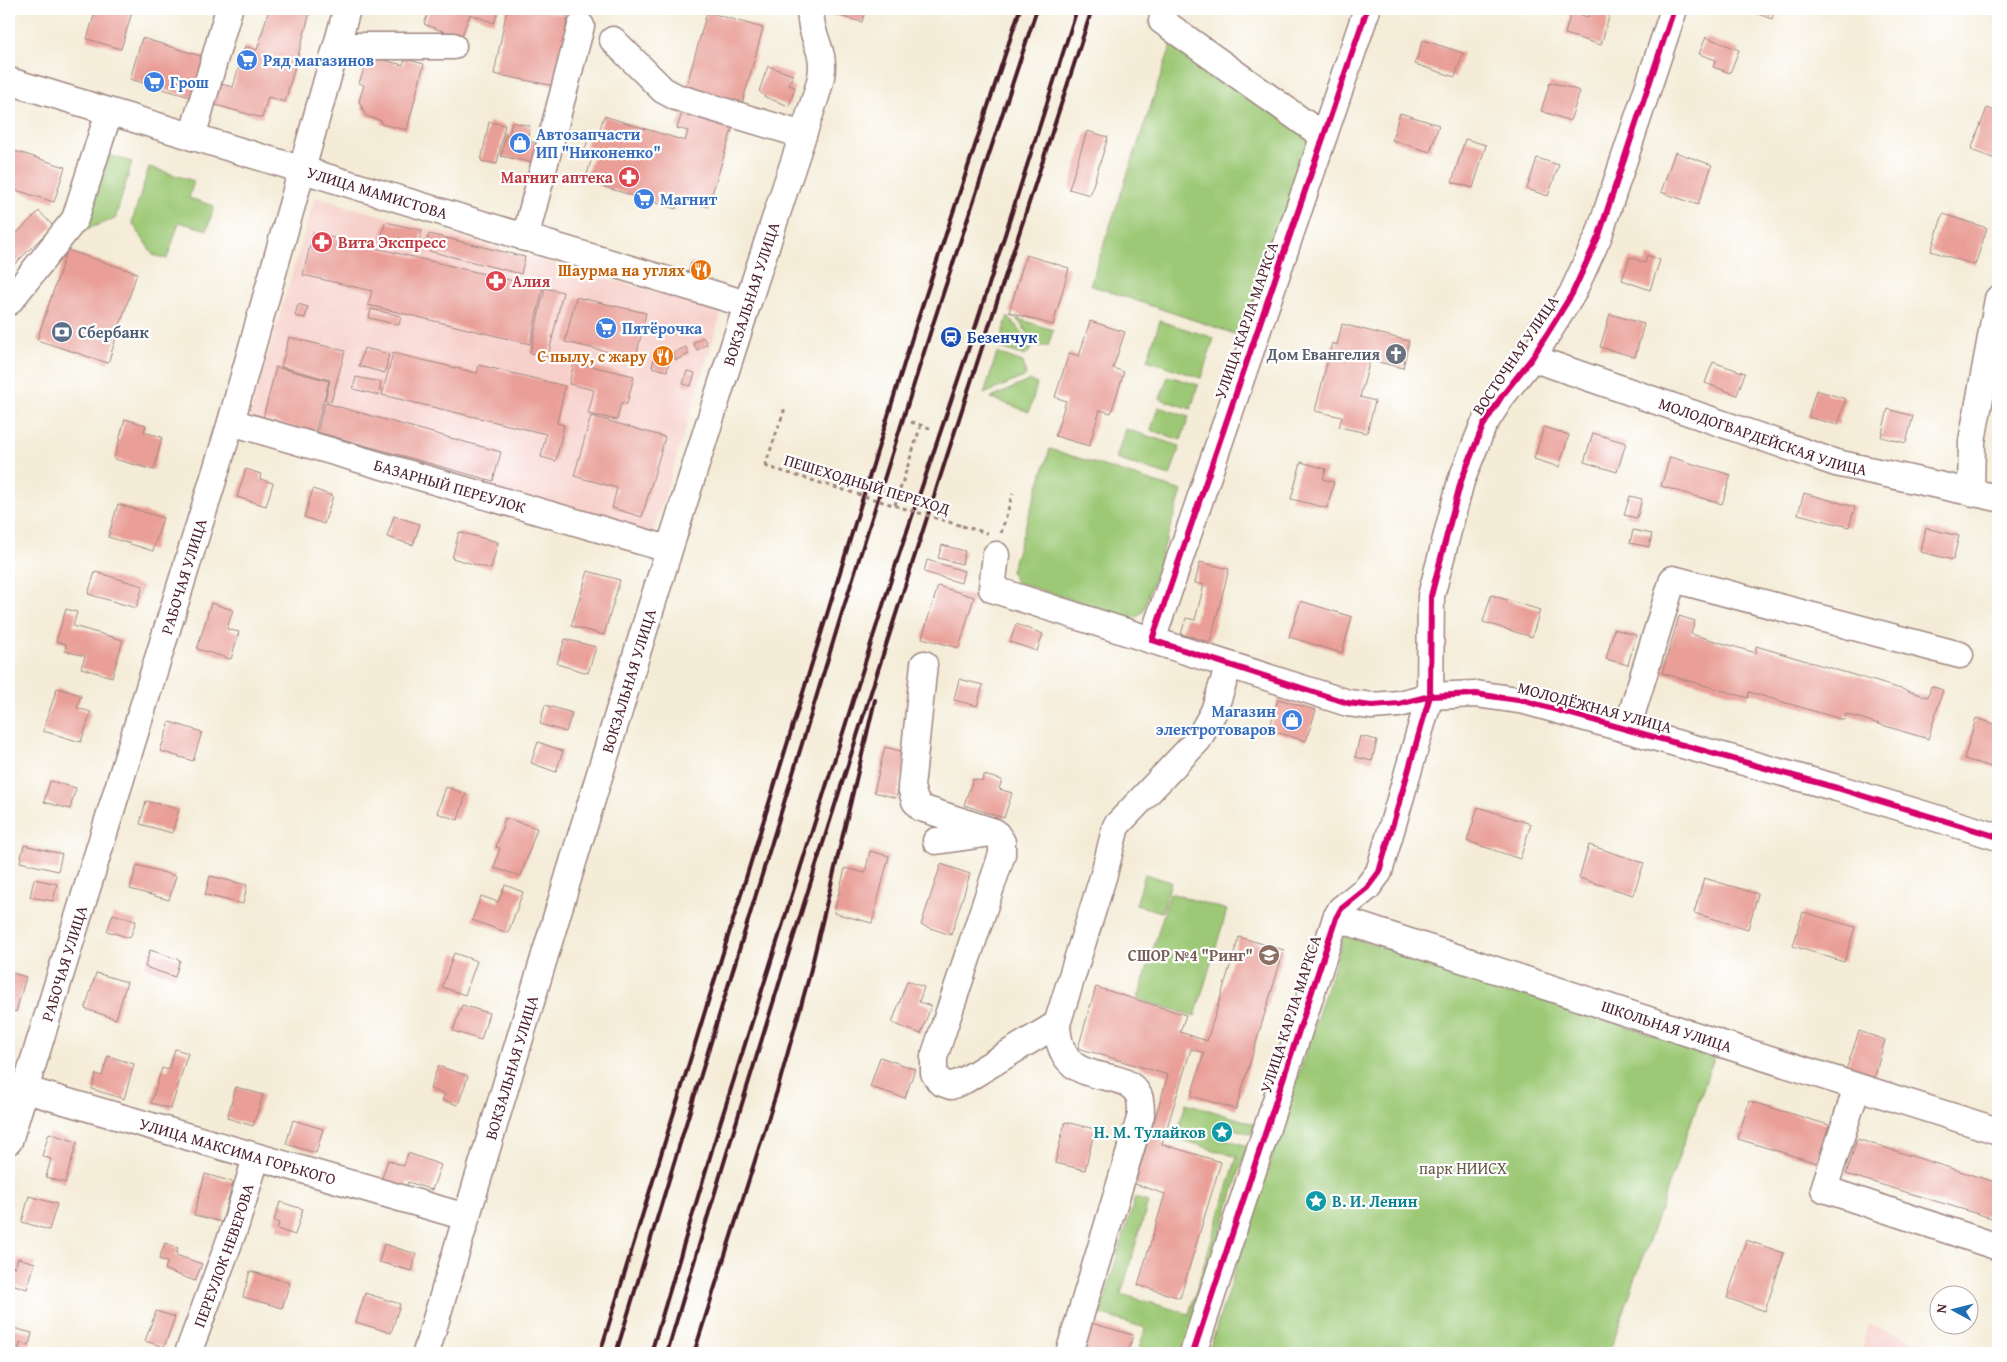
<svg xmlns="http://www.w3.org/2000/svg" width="2007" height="1362" font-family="'Gentium Book Plus',serif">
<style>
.built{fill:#f7d0cb}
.green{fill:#9dc976;stroke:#747450}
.building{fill:#e99f97}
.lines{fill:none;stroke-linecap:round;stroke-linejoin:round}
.minor-casing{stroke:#9f8681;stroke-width:29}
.path{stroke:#9f8681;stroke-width:3;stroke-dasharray:4 4;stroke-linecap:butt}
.minor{stroke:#fff;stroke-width:26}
.rail{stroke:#4a1f2b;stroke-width:4}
.path-bridge{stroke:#9f8681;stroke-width:3;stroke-dasharray:4 4;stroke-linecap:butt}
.cycleway-casing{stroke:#fff;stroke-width:9}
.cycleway{stroke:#d6006c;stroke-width:6}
.labels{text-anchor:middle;stroke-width:4.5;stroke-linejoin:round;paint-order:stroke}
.shop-label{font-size:16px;font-weight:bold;fill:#366cbe;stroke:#fff;text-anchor:start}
.health-label{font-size:16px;font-weight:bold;fill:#be3a42;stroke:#fff;text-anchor:start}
.street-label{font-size:16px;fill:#4a1f2b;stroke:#fff}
.food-label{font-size:16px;font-weight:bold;fill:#c56008;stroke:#fff;text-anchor:end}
.service-label{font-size:16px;font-weight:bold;fill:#4e5e75;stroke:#fff;text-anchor:start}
.transit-label{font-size:16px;font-weight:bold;fill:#164399;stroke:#fff;text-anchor:start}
.worship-label{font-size:16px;font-weight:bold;fill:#5b616d;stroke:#fff;text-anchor:end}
.education-label{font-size:16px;font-weight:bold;fill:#785e54;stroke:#fff;text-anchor:end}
.culture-label{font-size:16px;font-weight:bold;fill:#0d838f;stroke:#fff;text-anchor:end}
.park-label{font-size:16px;fill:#675a45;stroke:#fff}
</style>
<rect width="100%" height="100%" fill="#fff"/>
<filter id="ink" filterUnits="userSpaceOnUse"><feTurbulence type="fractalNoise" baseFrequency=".02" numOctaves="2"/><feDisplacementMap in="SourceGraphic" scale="10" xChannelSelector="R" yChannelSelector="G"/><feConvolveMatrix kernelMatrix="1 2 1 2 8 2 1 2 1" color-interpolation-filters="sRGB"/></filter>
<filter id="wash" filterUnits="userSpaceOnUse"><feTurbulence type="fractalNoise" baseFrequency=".0096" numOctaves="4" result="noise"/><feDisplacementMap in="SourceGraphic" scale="20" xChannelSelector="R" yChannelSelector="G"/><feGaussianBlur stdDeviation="1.12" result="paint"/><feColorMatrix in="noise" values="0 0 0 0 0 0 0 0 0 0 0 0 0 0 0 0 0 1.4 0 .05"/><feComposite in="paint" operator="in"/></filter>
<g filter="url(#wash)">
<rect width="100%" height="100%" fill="#f4ecd7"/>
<path class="built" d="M315,197L722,311L652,536L249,417Z
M1869,1325L1950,1353H1859Z"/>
<path class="green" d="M1173,40L1310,139L1244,337L1090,285Z
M102,153L132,162L115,219L78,232Z
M149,167L194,181L189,198L214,206L207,230L179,222L167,259L153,255L132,222Z
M1008,316L1034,347L1025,356L998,347Z
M1016,318L1053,330L1048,346H1038Z
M1160,321L1214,338L1201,378L1147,360Z
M997,353L1023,362L1026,376L984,394Z
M1168,376L1198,385L1191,409L1160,399Z
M1030,380L1037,384L1029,412L991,398Z
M1158,407L1189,417L1181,440L1151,430Z
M1125,429L1180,446L1170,476L1116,459Z
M1050,449L1182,491L1143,612L1134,619L1016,582L1011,571Z
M1145,874L1171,882L1162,912L1136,905Z
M1170,893L1227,910L1195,1016L1138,999Z
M1344,935L1715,1055L1609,1353H1208Z
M1186,1103L1255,1124L1252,1134L1219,1125L1216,1136L1247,1146L1184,1353H1138L1145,1328L1100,1314L1135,1198L1148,1202L1121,1294L1189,1314L1237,1157L1176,1138Z"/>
<g id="blocks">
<path class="building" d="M96,9H133L121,49L87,39Z
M269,9H311L285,102L268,97L262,118L212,104L218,83L233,87L245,46L257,50Z
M430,9H499L494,23L470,14L461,38L424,24Z
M507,9H545V11L568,16L555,86L494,74Z
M828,9H866L862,22L827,13Z
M1591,9L1611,10L1601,45L1565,34L1571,12L1588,17Z
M1744,9H1775L1772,19Z
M707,12L763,28L742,104L686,88Z
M1706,37L1739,50L1730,73L1713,67L1716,60L1699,54Z
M142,38L208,58L196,99L130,79Z
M1423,40L1463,53L1455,77L1415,64Z
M372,57L403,65L405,59L424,64L407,130L381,124L382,121L366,116L359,101L364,85L359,83L366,63Z
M768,66L793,75L789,85L795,87L789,106L765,97L759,91Z
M1550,82L1580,91L1570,121L1541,111Z
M1987,108L1998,112V160L1971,150Z
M695,112L734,123L708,207L679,199L676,209L585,181L593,154L584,152L591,130L599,132L604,116L685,141L688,131L677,128L682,113L694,116Z
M1400,113L1439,125L1430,152L1392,140Z
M489,122L505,125L497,164L481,161Z
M512,122L530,126L527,141L544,144L540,164L501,156L506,134L509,135Z
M1087,131L1108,137L1090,195L1069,189Z
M1465,139L1486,145L1473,188L1452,182Z
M9,149L65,167L54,202L9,188Z
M1675,152L1712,165L1698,205L1661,192Z
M1537,158L1559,165L1548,196L1527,189Z
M39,211L53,226L9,270V241Z
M1943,214L1987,228L1975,265L1931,251Z
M385,222L422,230L418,248L381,240Z
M313,233L543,288L530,344L368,305L372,291L303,275Z
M429,234L525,257L521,274L425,250Z
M67,250L137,273L108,363L37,340Z
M1026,255L1069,268L1053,325L1009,312Z
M1647,255L1660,260L1650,290L1622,280L1630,257L1645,263Z
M691,263L704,267L701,278L688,274Z
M545,288L563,292L548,357L530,353Z
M576,297L646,313L636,358L565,342Z
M298,304L308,307L305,318L295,316Z
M371,309L401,316L399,325L369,318Z
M1610,314L1644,324L1635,357L1600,347Z
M1090,321L1125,332L1113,368L1124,372L1111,413L1100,410L1089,446L1055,436L1066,401L1055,397L1069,353L1079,356Z
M1342,324L1409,341L1403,368L1370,360L1360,397L1375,401L1367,433L1339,427L1342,417L1315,411L1332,343L1337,345Z
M289,337L345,351L331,402L325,400L330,380L281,367Z
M703,337L707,344L697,350L693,343Z
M686,347L689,354L676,360L673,353Z
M364,348L389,354L385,373L359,366Z
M393,353L477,373L479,365L565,386L557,423L564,425L556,461L541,457L546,434L382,395Z
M654,359L669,362L667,371L652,367Z
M574,362L634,376L627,404L621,403L617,420L588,414L594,390L569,384Z
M1713,362L1745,373L1737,395L1705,383Z
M276,367L329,381L315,432L263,418Z
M687,371L695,373L691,386L683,384Z
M356,377L381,382L379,395L353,389Z
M1816,390L1846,399L1838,425L1808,417Z
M325,403L501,452L493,481L317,432Z
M1888,409L1913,416L1906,443L1881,437Z
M591,416L665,437L642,517L612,508L617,488L574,476Z
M125,419L146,425L144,432L162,437L154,470L114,459Z
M1544,427L1569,435L1559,467L1534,459Z
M1593,433L1626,443L1617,472L1584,462Z
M1670,457L1731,475L1722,504L1661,486Z
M1301,462L1326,469L1323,479L1334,482L1327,508L1291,499Z
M246,469L261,474L260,479L273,483L266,506L237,497Z
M313,489L333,496L324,524L304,517Z
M1804,493L1855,507L1849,527L1798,514Z
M1630,496L1642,499L1637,518L1624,515Z
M118,504L163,518L153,551L108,537Z
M394,516L420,524L413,545L387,537Z
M1926,528L1959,536L1953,560L1921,552Z
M1633,530L1652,534L1649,547L1630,543Z
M459,532L498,542L491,569L452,558Z
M942,545L965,551L962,564L938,558Z
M927,560L964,571L961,583L924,572Z
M1200,562L1229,569L1210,642L1181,634L1186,618L1195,620L1204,585L1195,583Z
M588,571L620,580L604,635L571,626Z
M95,572L143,586L136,608L88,594Z
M938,586L974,597L959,648L922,638Z
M1491,595L1540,610L1532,637L1483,622Z
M1301,601L1352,617L1342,653L1289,637Z
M211,603L233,610L227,629L239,632L231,659L197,649Z
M66,609L77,612L73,626L123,640L112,677L81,668L85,656L65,651L66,644L56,641Z
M1679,616L1695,621L1691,634L1756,653V646L1928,697L1931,686L1943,690L1928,739L1846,714L1844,720L1749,692L1748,698L1662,673Z
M1016,624L1043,634L1037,651L1010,642Z
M1614,629L1636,635L1628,665L1606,659Z
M565,639L596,647L588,673L557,664Z
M959,679L983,685L977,706L954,700Z
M57,688L81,695L77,708L91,712L81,742L43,731Z
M1278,699L1316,710L1306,741L1269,730Z
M545,705L572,713L566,732L540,724Z
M1976,718L1998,725V769L1964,759Z
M170,722L202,732L193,761L160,751Z
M1360,736L1377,740L1372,761L1355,757Z
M538,742L563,751L556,772L531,763Z
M885,747L908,753L896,798L874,792Z
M984,775L1002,780L999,789L1012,793L1004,818L964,805L973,779L982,781Z
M50,781L76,788L70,809L44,802Z
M446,787L466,794L458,820L437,813Z
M146,801L179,809L172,833L140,824Z
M1478,807L1531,824L1520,859L1467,841Z
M505,818L537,828L521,876L494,868L500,848L496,847Z
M24,845L62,854L58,871L20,862Z
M1589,845L1644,863L1633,895L1579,878Z
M870,851L889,856L872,923L834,913L845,868L865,873Z
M941,864L970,874L951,935L921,925Z
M137,865L176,876L169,900L130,889Z
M210,876L247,885L243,904L205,895Z
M1704,878L1758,894L1748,929L1694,913Z
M34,879L57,884L53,901L30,897Z
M505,885L523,892L508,933L472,920L481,896L498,902Z
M1803,912L1855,927L1844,962L1793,946Z
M113,914L136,921L130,938L107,931Z
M1239,937L1284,950L1236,1109L1191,1096L1204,1053L1191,1049L1162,1144L1221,1162L1180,1298L1138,1285L1165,1194L1135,1184L1168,1075L1078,1048L1096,987L1186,1015L1180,1032L1207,1041Z
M150,950L180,960L175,977L145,967Z
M454,953L477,961L465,995L442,987Z
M9,972L26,977L16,1012L9,1010Z
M96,973L127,982L116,1019L85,1009Z
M907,981L924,987L919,1002L931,1006L921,1034L892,1023Z
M462,1005L489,1013L481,1040L453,1031Z
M1859,1031L1885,1040L1874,1079L1846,1070Z
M175,1049L188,1053L171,1109L151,1103L162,1068L168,1070Z
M108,1056L134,1064L124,1099L92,1089L96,1074L102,1076Z
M880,1057L915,1069L905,1098L870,1087Z
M438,1066L468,1076L458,1105L442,1100L445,1094L430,1089Z
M236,1087L263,1095L253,1126L227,1118Z
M1749,1101L1829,1125L1817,1163L1738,1139Z
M293,1120L323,1129L316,1153L286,1144Z
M1065,1122L1095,1129L1085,1170L1055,1163Z
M49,1133L77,1142L65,1183L46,1177L51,1159L42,1156Z
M1857,1139L1998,1183V1220L1846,1174Z
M408,1153L441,1165L432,1190L408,1182L405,1190L381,1181L388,1160L404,1166Z
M205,1174L233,1182L222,1222L194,1215Z
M29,1196L57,1204L49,1230L22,1222Z
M280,1202L303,1209L295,1235L277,1229L279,1223L274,1221Z
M1746,1240L1784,1253L1765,1311L1727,1298Z
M165,1243L178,1248L176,1255L202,1264L195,1281L165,1270L167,1262L159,1259Z
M384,1244L416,1254L412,1271L379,1262Z
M18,1258L35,1263L27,1289L9,1283V1265L15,1267Z
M250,1271L290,1283L282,1308L243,1297Z
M365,1293L400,1304L391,1333L356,1322Z
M156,1311L175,1317L164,1347L145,1341Z
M1091,1323L1133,1335L1128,1353H1082Z
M9,1327L32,1333L29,1346L20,1343L18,1353H9Z"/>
</g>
</g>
<g filter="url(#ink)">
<use href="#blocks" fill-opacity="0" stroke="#9f8681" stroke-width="1"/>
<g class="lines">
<g class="minor-casing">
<g id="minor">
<path d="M1162,21L1323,136"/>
<path d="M613,40L663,90L676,97L803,135"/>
<path d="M337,46H453"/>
<path id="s1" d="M9,81L746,304"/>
<path d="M192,137L229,9"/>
<path d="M525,238L581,26"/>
<path d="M9,302L75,219L109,112"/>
<path id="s2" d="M1532,358L1836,463L1998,498"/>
<path id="s3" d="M231,422L668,549"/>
<path d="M1971,492L1972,441L1998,299"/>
<path d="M996,555L992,589L1348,703L1372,706L1399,704L1430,696L1476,694L1525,701L1837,788L1998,837"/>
<path d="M1152,640L1367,9"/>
<path d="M924,664L911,787L915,801L921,808L995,832L1002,842V854L934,1057V1073L940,1082L951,1086L965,1080L1057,1024"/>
<path d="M1627,729L1673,579L1960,655"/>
<path d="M936,841L992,833"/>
<path id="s4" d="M1336,918L1722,1044L1998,1131"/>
<path id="s5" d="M9,1085L466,1217"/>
<path d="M1857,1087L1824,1189L1998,1247"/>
<path id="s6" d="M9,1141L231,422L347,9"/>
<path id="s7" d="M188,1353L236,1224L256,1158"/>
<path id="s8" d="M426,1353C551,933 676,512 816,96C820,82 824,70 821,56C817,39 809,27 811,9"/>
<path d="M1069,1353L1141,1115C1141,1110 1141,1101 1139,1096C1123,1062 1060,1095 1057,1024L1104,874L1116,826L1198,740L1214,711L1229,665"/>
<path d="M1193,1353L1336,918L1341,909L1367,888L1379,872L1430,696L1431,596L1461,481L1483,426L1502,396L1532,358L1572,294L1599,235L1674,9"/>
</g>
</g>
<path class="path" d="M911,422L933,429
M765,466L785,408
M895,505L921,425
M962,526L988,533
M1001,533L1013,493"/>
<use href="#minor" class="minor"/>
<path class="rail" d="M600,1353L915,328L1020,9
M616,1353L841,616L931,330L1037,9
M651,1353L718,1130L896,564L970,344L1077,9
M667,1353C800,902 947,456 1092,9
M694,1353L777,1091L809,977L875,700"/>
<path class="path-bridge" d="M765,466L962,526"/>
<g class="cycleway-casing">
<path id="cycleway" d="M1367,9L1152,640L1348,703L1372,706L1399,704L1430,696L1476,694L1525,701L1837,788L1998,837
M1193,1353L1336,918L1341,909L1367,888L1379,872L1430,696L1431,596L1461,481L1483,426L1502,396L1532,358L1572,294L1599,235L1674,9"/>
</g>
<use href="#cycleway" class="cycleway"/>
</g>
</g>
<defs>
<g id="supermarket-disc" transform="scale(1.125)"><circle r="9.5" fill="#3f7fe0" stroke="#fff"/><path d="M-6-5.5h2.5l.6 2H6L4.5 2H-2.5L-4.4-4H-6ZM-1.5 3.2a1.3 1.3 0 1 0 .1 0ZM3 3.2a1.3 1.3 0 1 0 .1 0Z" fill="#fff"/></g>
<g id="shop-disc" transform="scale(1.125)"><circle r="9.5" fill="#3f7fe0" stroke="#fff"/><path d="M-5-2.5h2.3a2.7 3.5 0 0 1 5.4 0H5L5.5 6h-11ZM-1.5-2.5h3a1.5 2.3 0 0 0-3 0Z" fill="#fff"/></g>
<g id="pharmacy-disc" transform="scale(1.125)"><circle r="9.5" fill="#e0444e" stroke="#fff"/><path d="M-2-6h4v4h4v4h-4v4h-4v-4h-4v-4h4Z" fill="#fff"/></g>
<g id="restaurant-disc" transform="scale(1.125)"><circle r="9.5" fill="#e8710a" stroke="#fff"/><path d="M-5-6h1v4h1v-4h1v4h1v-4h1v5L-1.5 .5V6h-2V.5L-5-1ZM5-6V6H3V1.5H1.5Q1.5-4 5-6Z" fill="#fff"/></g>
<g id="bank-disc" transform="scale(1.125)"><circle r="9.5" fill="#5c6f8a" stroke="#fff"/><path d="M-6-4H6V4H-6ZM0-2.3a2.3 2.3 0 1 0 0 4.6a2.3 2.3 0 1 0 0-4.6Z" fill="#fff"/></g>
<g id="station-disc" transform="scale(1.125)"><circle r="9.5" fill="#1a4fb4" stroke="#fff"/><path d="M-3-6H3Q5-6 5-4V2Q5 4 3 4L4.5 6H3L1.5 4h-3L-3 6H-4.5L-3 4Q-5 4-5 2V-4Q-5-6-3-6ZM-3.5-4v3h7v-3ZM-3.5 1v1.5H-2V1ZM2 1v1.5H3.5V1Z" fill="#fff"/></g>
<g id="church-disc" transform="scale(1.125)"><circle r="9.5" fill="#6b7280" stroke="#fff"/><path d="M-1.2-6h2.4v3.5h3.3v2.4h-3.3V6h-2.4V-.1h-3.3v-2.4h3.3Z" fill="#fff"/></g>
<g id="school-disc" transform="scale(1.125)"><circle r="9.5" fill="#8d6e63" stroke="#fff"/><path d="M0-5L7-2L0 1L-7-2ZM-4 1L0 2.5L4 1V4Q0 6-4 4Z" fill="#fff"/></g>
<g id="sight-disc" transform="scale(1.125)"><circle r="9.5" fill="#0f9aa8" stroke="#fff"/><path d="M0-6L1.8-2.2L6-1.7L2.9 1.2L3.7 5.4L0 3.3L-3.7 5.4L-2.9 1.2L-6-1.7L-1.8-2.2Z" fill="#fff"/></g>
</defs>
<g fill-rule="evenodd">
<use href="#supermarket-disc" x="247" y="60"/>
<use href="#supermarket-disc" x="154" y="82"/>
<use href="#shop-disc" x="520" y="143"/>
<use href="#pharmacy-disc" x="629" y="177"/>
<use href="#supermarket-disc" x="644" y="199"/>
<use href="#pharmacy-disc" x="322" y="242"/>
<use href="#restaurant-disc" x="701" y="270"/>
<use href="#pharmacy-disc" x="496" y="281"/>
<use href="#supermarket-disc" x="606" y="328"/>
<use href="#bank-disc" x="62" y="332"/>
<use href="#station-disc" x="951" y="337"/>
<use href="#church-disc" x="1396" y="354"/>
<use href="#restaurant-disc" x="663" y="356"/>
<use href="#shop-disc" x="1292" y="720"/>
<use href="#school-disc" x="1269" y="955"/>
<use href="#sight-disc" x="1222" y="1132"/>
<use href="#sight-disc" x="1316" y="1201"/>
</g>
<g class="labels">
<g class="shop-label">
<text x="263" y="66">Ряд магазинов</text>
<text x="170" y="88">Грош</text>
<text x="536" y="140">Автозапчасти<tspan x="536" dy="18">ИП "Никоненко"</tspan></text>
<text x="660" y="205">Магнит</text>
<text x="622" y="334">Пятёрочка</text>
<text x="1276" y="717" text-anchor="end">Магазин<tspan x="1276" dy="18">электротоваров</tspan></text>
</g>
<g class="health-label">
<text x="613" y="183" text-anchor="end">Магнит аптека</text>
<text x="338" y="248">Вита Экспресс</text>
<text x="512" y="287">Алия</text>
</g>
<g class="street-label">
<text dy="6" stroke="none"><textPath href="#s1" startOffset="385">УЛИЦА МАМИСТОВА</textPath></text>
<text dy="6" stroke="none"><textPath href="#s8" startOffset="1108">ВОКЗАЛЬНАЯ УЛИЦА</textPath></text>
<text transform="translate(1246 320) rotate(-71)" y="6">УЛИЦА КАРЛА МАРКСА</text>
<text transform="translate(1515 355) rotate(-56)" y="6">ВОСТОЧНАЯ УЛИЦА</text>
<text dy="6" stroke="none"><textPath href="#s2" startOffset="244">МОЛОДОГВАРДЕЙСКАЯ УЛИЦА</textPath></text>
<text transform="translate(867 484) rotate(17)" y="6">ПЕШЕХОДНЫЙ ПЕРЕХОД</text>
<text dy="6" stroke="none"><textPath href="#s3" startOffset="228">БАЗАРНЫЙ ПЕРЕУЛОК</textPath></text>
<text dy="6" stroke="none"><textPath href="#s6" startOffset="591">РАБОЧАЯ УЛИЦА</textPath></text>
<text dy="6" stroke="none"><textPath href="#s8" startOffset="702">ВОКЗАЛЬНАЯ УЛИЦА</textPath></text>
<text transform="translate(1595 707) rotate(15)" y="6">МОЛОДЁЖНАЯ УЛИЦА</text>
<text dy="6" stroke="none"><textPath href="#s6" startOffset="186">РАБОЧАЯ УЛИЦА</textPath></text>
<text transform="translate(1290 1014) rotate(-72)" y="6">УЛИЦА КАРЛА МАРКСА</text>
<text dy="6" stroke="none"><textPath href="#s4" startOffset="348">ШКОЛЬНАЯ УЛИЦА</textPath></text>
<text dy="6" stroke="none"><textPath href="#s8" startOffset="298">ВОКЗАЛЬНАЯ УЛИЦА</textPath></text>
<text dy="6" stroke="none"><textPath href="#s5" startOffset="238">УЛИЦА МАКСИМА ГОРЬКОГО</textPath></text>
<text dy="6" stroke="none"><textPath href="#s7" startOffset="104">ПЕРЕУЛОК НЕВЕРОВА</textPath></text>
</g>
<g class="food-label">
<text x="685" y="276">Шаурма на углях</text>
<text x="647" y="362">С пылу, с жару</text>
</g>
<g class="service-label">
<text x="78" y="338">Сбербанк</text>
</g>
<g class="transit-label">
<text x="967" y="343">Безенчук</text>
</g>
<g class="worship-label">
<text x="1380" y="360">Дом Евангелия</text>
</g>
<g class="education-label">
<text x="1253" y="961">СШОР №4 "Ринг"</text>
</g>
<g class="culture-label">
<text x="1206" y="1138">Н. М. Тулайков</text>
<text x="1332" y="1207" text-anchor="start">В. И. Ленин</text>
</g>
<g class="park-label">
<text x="1463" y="1174">парк НИИСХ</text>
</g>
</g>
<rect width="2007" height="1362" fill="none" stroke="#fff" stroke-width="30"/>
<g transform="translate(1954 1310) rotate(277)"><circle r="24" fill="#ffffff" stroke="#b7a5aa"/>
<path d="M0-4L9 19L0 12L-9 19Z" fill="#1f6fb2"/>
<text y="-8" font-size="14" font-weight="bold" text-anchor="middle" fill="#4a1f2b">N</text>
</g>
</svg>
